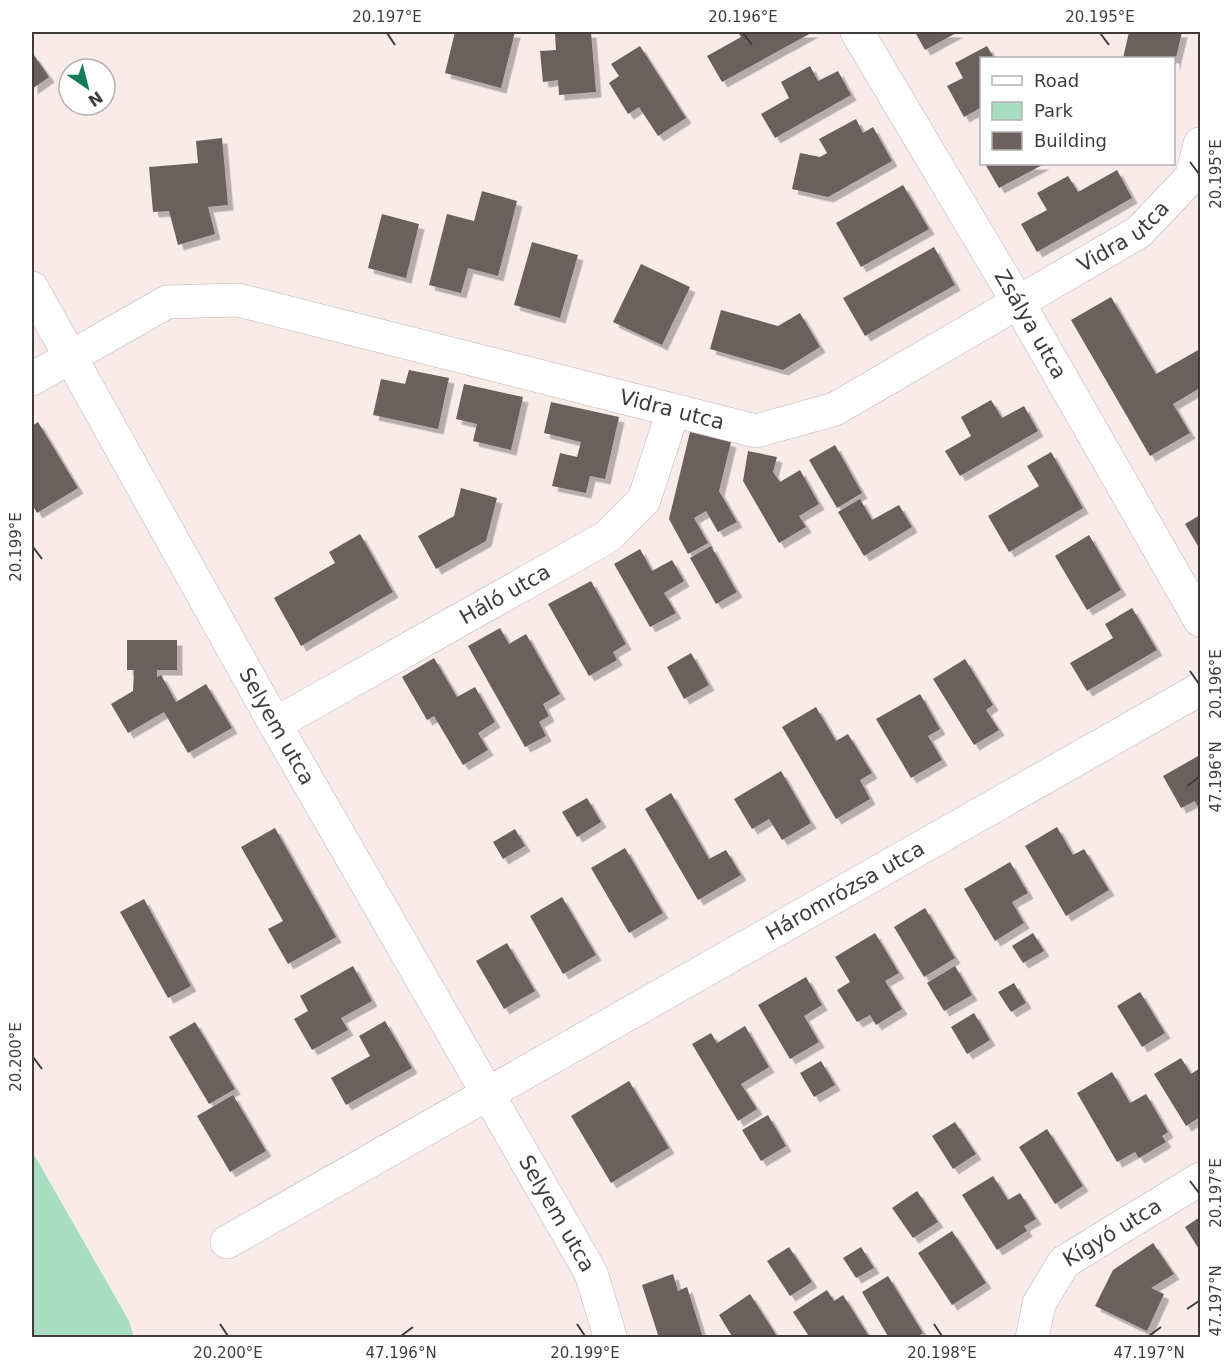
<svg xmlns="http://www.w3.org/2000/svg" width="1232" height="1369" font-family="'DejaVu Sans',sans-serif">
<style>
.green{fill:#a9ddc2}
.building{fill:#6c615f;filter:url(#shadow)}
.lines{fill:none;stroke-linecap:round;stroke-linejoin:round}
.minor-casing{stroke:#bfb3b1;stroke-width:34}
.path{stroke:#b6aba9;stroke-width:4;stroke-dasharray:3 4.5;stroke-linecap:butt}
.minor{stroke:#fff;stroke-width:33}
.ticks{fill:none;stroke:#413c3b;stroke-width:2}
.labels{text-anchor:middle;stroke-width:6;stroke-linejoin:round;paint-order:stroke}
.street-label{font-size:21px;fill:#413c3b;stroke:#fff}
.neatline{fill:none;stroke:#413c3b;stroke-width:2}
.ticks-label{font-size:15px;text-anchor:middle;fill:#413c3b}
</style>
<defs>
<filter id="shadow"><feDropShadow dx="5.5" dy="5.5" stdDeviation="0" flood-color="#0004"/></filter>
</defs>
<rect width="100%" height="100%" fill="#f9ebe9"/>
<path class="green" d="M32,1151L129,1321L134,1337H32Z"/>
<path class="building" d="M455,32H515L501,88L445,73Z
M591,32L596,92L559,95L558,80L543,82L540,51L556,50L555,34Z
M738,32H813L722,82L707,56L741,37Z
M915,32H958L925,50Z
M1129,32H1182L1174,66V58H1123Z
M640,46L686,118L658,136L639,107L628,114L609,83L619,76L611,64Z
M987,46L994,58H982V107L964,117L947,86L963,78L955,63Z
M34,55L49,77L32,89V56Z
M810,66L818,81L838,71L851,95L775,138L761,114L789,98L781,82Z
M856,119L863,133L873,127L892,161L828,197L792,189L800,153L820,157L827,153L819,139Z
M222,138L228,205L208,207L215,234L178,245L169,211L153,212L149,167L198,163L196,141Z
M985,164H1044L999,188Z
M1117,170L1132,198L1037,252L1021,224L1047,210L1037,193L1068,176L1078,192Z
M903,185L929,229L861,267L836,223Z
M482,191L517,201L498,276L468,268L461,293L429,285L447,214L474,221Z
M382,214L419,224L406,278L368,268Z
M532,242L578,255L560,318L514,305Z
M934,247L955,285L865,336L843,298Z
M641,264L690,287L662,345L613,322Z
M1111,297L1156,374L1200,349V388L1173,404L1190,433L1150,456L1071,320Z
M721,310L778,326L800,313L820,347L783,370L710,349Z
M409,370L449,378L438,429L373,415L381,379L405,384Z
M464,384L523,397L511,450L473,441L477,424L456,419Z
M991,400L1002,418L1024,406L1038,431L960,476L945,451L971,436L961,417Z
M551,402L619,417L605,479L590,476L586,493L552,486L560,453L577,457L581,442L544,433Z
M38,422L78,488L37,513L32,504V426Z
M690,432L731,442L719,491L737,522L718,532L706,511L694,518L708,543L688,554L669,519Z
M835,445L862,493L837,508L809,460Z
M748,451L777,457L773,472L780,482L800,470L819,504L799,516L806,527L779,543L743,481Z
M1051,452L1083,508L1009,552L988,516L1039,486L1027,466Z
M461,488L497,498L486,541L436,569L418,536L454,516Z
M860,499L872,520L899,505L912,527L864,556L838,512Z
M1200,515V545L1198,546L1185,524Z
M360,534L393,592L301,646L274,598L335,563L329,552Z
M1089,535L1121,590L1087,610L1055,556Z
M711,546L737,592L716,604L690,558Z
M640,549L652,571L672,560L684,581L664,593L676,613L650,627L614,564Z
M591,581L626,644L613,652L617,660L589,676L548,604Z
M1132,608L1157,650L1087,691L1070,663L1113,638L1105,624Z
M500,628L509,644L526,634L560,694L543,704L549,716L539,722L546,736L525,747L468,646Z
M127,640H177V670H157V677L161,675L176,702L206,684L232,728L188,753L164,712L128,733L111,704L133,691L134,670H127Z
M691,653L709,685L684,699L667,667Z
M434,658L457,697L475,687L495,722L478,733L488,750L463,765L434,716L427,720L402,677Z
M965,659L993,705L986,710L999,730L974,745L933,679Z
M920,694L940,729L928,736L942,760L911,778L876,719Z
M816,707L836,741L848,734L872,773L860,780L870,799L836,819L782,727Z
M1200,755V811L1195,801L1181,808L1163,776Z
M781,771L811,823L782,840L769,819L752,829L734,799Z
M671,793L709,859L726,850L741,875L698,900L645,809Z
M587,798L601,822L577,837L562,812Z
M1057,827L1073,855L1084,849L1109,890L1066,916L1025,846Z
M275,828L336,937L288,964L268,929L283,921L241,847Z
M515,829L525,846L503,859L493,842Z
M625,848L663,913L629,933L591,868Z
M1010,862L1028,893L1012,902L1024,923L995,941L964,889Z
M562,897L596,955L563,974L530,916Z
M144,899L191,986L168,998L120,912Z
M925,908L955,958L924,977L894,927Z
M875,933L899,973L885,981L902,1009L876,1025L870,1015L857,1022L837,990L850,982L835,957Z
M1033,933L1044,951L1023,963L1012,946Z
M507,943L535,991L504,1009L476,961Z
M353,966L372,1001L341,1018L348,1030L312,1050L294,1019L308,1011L300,996Z
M955,966L972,995L944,1011L927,983Z
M806,977L822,1005L804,1016L819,1042L790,1059L758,1005Z
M1014,983L1026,1003L1011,1012L998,992Z
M1140,992L1165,1033L1142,1047L1117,1006Z
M974,1013L990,1040L967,1054L951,1027Z
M385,1021L412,1068L346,1105L331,1078L370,1056L359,1036Z
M195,1022L235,1089L209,1104L169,1037Z
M745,1026L769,1067L741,1084L757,1109L738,1121L692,1044L711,1033L717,1043Z
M1181,1058L1191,1074L1200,1068V1117L1186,1126L1154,1074Z
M821,1061L835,1085L814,1097L800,1073Z
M1112,1072L1130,1103L1146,1094L1168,1132L1162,1136L1166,1142L1139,1158L1135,1152L1117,1162L1077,1093Z
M629,1081L669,1148L611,1183L571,1116Z
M233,1095L266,1151L230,1172L197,1116Z
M768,1115L786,1146L761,1161L742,1130Z
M955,1122L976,1154L953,1169L932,1136Z
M1047,1129L1083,1186L1055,1204L1019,1147Z
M993,1176L1008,1200L1020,1193L1036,1219L1024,1226L1027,1231L997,1250L962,1195Z
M917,1191L938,1222L913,1238L892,1208Z
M1200,1217V1251L1185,1227Z
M952,1231L986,1283L952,1305L918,1253Z
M1153,1243L1174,1274L1151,1288L1164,1294L1147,1331L1095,1306L1113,1270Z
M789,1247L812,1282L790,1296L767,1261Z
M861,1247L874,1268L856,1278L843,1258Z
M673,1274L678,1291L687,1287L703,1338H659L642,1285Z
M888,1276L923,1333L915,1338H889L862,1292Z
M827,1290L834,1301L843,1295L870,1338H810L793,1312Z
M750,1294L778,1338H733L719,1315Z"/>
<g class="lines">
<g class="minor-casing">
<g id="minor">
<path id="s1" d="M857,32L1019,304L1200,620"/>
<path id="s2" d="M32,288L275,724L591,1273L610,1336L608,1338"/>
<path id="s3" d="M32,379L167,302L238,300L756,431L835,409L1139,232L1192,176L1200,144"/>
<path id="s4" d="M275,724L607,537L644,500L673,411"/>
<path id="s5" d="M227,1242L1200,689"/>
<path id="s6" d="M1032,1338L1039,1304L1064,1262L1200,1179"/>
</g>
</g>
<path class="path" d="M32,1331L36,1338"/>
<use href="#minor" class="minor"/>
</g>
<path class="ticks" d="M387,33L395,45M743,33L752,45M1100,33L1109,45M1190,162L1199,174M33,547L42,559M1190,671L1199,684M1187,786L1199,777M33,1057L42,1069M1190,1181L1199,1193M1187,1309L1199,1301M220,1324L228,1336M577,1324L585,1336M934,1324L942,1336M401,1336L413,1327M1149,1336L1161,1327"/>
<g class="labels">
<g class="street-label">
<text dy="7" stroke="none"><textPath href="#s3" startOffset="1179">Vidra utca</textPath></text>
<text dy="7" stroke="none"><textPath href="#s1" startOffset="340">Zsálya utca</textPath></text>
<text dy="7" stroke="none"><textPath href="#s3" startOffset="674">Vidra utca</textPath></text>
<text dy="7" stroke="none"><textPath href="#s4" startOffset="264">Háló utca</textPath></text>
<text dy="7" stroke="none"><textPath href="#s2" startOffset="502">Selyem utca</textPath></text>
<text dy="7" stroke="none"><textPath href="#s5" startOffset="711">Háromrózsa utca</textPath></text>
<text dy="7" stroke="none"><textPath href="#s2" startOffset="1064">Selyem utca</textPath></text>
<text dy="7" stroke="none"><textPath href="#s6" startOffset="140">Kígyó utca</textPath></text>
</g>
</g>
<rect width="1232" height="1369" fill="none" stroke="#ffffff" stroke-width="66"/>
<rect x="980" y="57" width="195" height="108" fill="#ffffff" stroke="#b3b1b1" stroke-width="1.5"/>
<rect x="992" y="76" width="30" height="9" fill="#ffffff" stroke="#b3b1b1" stroke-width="1.5"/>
<text x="1034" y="87" font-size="18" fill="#413c3b">Road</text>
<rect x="992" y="102" width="30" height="18" fill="#a9ddc2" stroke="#b3b1b1" stroke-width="1.5"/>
<text x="1034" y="117" font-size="18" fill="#413c3b">Park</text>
<rect x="992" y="132" width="30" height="18" fill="#6c615f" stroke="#b3b1b1" stroke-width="1.5"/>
<text x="1034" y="147" font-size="18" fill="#413c3b">Building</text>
<g transform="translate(87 87) rotate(145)"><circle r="28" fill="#ffffff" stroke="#b3b1b1" stroke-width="1.5"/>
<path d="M0-4.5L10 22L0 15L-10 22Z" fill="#147b55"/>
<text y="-9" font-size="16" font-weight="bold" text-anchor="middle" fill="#413c3b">N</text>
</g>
<rect x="33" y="33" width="1166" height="1303" class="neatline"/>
<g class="ticks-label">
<text x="387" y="22">20.197°E</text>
<text x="743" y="22">20.196°E</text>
<text x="1100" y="22">20.195°E</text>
<text transform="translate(1216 174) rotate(-90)" y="5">20.195°E</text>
<text transform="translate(16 547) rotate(-90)" y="5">20.199°E</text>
<text transform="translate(1216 684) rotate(-90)" y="5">20.196°E</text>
<text transform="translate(1216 777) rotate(-90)" y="5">47.196°N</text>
<text transform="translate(16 1057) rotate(-90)" y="5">20.200°E</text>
<text transform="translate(1216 1193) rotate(-90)" y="5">20.197°E</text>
<text transform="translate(1216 1301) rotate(-90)" y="5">47.197°N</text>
<text x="228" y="1358">20.200°E</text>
<text x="401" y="1358">47.196°N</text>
<text x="585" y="1358">20.199°E</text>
<text x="942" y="1358">20.198°E</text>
<text x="1149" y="1358">47.197°N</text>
</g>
</svg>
